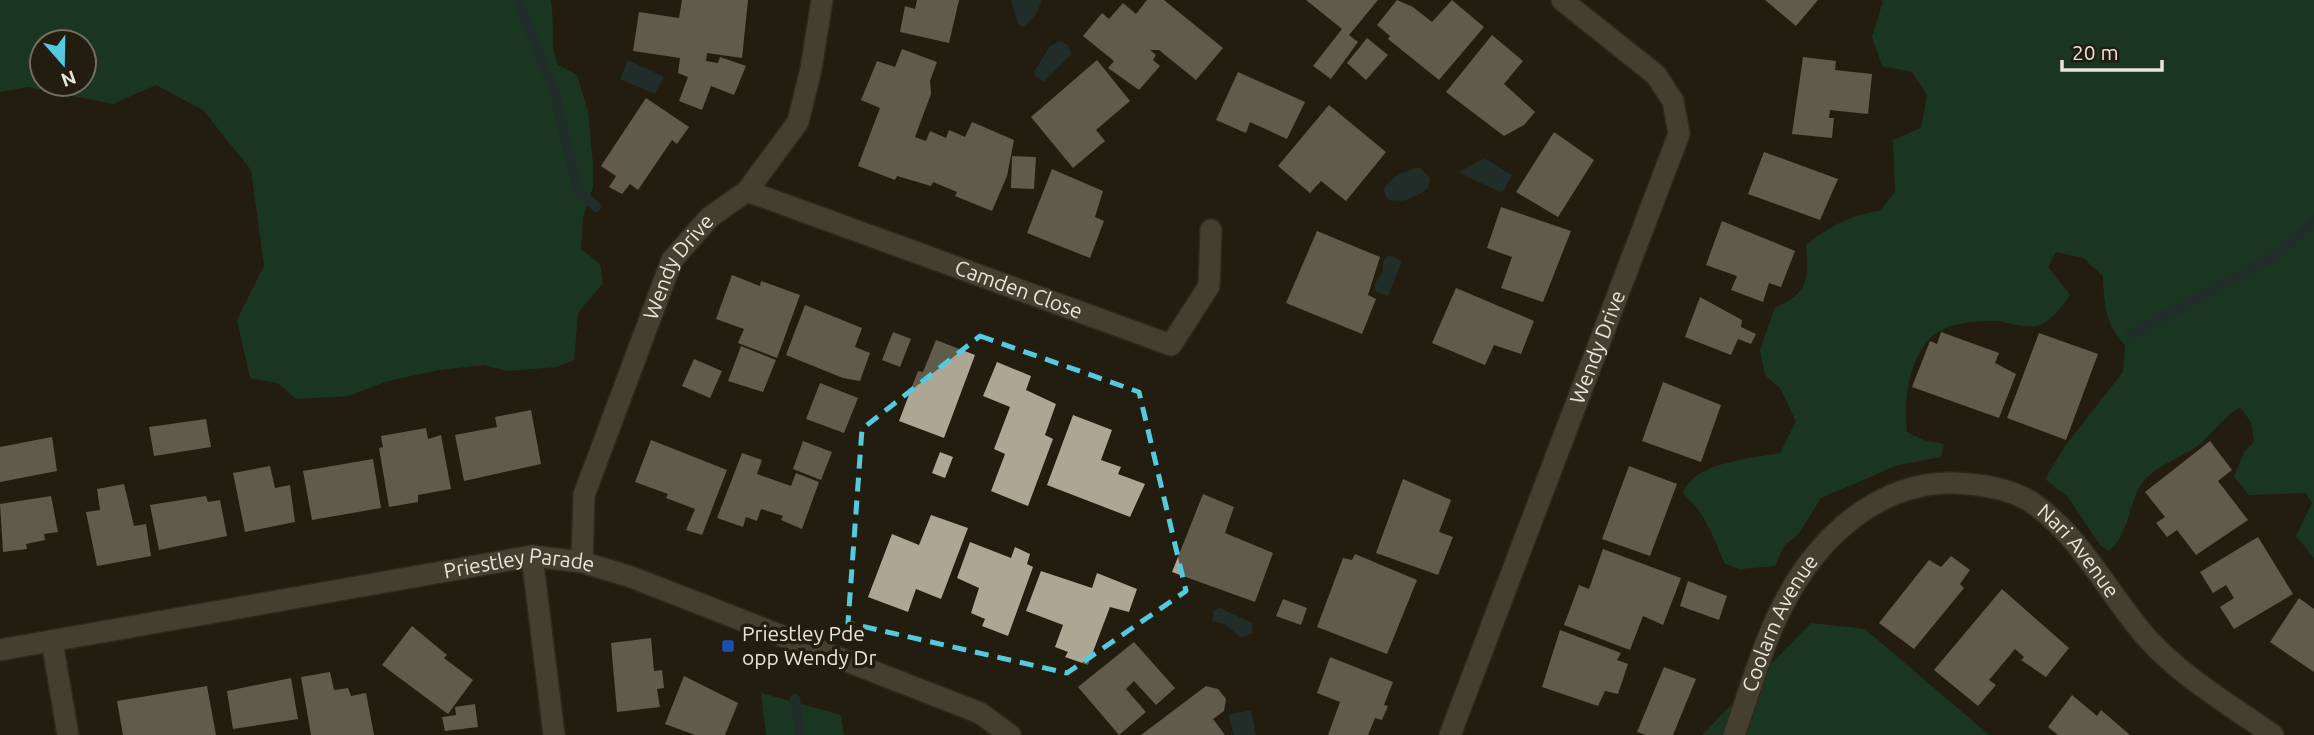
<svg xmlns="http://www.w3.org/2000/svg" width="2314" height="735" font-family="Ubuntu,sans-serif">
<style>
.forest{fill:#125637;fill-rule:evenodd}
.water{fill:#1d4147}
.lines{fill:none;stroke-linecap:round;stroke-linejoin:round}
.stream{stroke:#1d4147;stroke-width:10}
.building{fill:#ada694}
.street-casing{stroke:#3c3830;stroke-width:24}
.street{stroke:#6e6858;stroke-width:21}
.marked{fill:none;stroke:#55cade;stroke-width:5;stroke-dasharray:14 9;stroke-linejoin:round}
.transit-dot{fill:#1a4fb4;stroke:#231d0f;stroke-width:2.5}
.labels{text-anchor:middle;stroke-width:7;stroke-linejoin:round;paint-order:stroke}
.street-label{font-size:21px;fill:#e7e4da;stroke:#231d0f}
.poi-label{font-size:21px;fill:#e7e4da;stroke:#231d0f;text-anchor:start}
</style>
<rect width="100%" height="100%" fill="#231d0f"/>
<path class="forest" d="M0,0H551C555,25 549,42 558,65L577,75L588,111L593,165V187L583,217L581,249L600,264L603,283L578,313L574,360L556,367L507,371L484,365L439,370L388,381L348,396L296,399L278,383L250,378L237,320L264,266L251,170L203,110L156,85L113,104L28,87L0,92ZM42,42H84V84H42Z
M1878,0H2314V558L2296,536L2312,503L2306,493L2249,495L2234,477L2244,452L2254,442L2251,422L2240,407C2223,417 2214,432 2200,444C2181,459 2152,465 2139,488C2127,510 2129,534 2109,551L2100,545L2068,497L2045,479L2065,446L2123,372L2125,345C2105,324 2104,304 2103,276L2083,258L2056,252L2048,267L2070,295C2064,304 2054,317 2044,323C2027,332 2008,320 1991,321C1974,321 1951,323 1938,332C1909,351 1903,401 1907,432L1923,440L1944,444L1941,457L1898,465L1821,498L1799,533L1784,546L1775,566L1740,569L1725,564C1713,538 1706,512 1683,494C1690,463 1753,458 1780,453L1796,421L1780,388L1765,375L1760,350L1775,307C1809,294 1809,278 1806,245C1830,226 1850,215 1880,211L1895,192L1893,140L1921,128L1927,95L1912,72L1882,66L1872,37L1883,1Z
M1811,623L1865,629L1989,735H1702Z
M761,693L841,715L844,735H766Z"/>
<path class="water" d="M1011,0H1042L1036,14L1024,27L1018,25Z
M1060,41L1068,45L1071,54L1044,82L1035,76L1034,72L1050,46Z
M628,60L664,77L655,94L620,79Z
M1484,158L1512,175L1502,193L1458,172Z
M1419,167L1430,178L1428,188C1417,197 1401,205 1387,199L1384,190C1391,175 1405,172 1419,167Z
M1389,255L1402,261L1388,296L1376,292L1374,285L1383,271V262Z
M1220,608L1252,623V633L1241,638L1225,624L1212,621L1214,610Z
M1251,710L1256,735H1234L1228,715Z"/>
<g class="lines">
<path class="stream" d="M518,0L554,91L578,191L596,207
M2130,335L2278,254L2314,220
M795,699L800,735"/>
</g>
<path class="building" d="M682,0H748L742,58L707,53L706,61L718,63L720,57L746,66L734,95L711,86L702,110L679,101L688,77L678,73L680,58L633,51L639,12L679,18Z
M917,0H959L949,43L900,32L905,6L915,9Z
M1147,0H1164L1223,48L1196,80L1159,50H1150L1156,55L1153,60L1160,66L1139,90L1108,68L1114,61L1083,36L1102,13L1109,19L1123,3L1136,14Z
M1306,0H1378L1349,35L1358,42L1331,79L1313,66L1342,29Z
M1397,0L1413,7L1432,22L1452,0L1484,27L1439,80L1388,39L1390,36L1377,25Z
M1765,0H1818L1796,26Z
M1492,35L1523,61L1504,84L1535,112L1524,125L1504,136L1446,92Z
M1367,38L1388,55L1366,80L1347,63Z
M902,49L937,62L930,81L931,94L915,137L926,141L930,131L946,138L949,130L965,137L972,122L1014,140L1007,176L992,211L955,196L957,192L933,182L931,186L897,176L895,180L858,166L880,108L861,100L877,61L895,67Z
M1803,57L1836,61L1835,70L1872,74L1868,114L1830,110L1829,118H1834L1832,138L1792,134Z
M1097,60L1130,101L1096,130L1105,141L1073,168L1031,117Z
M1238,72L1305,102L1287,139L1250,122L1246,133L1216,120Z
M646,98L689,127L677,144L672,140L638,190L630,184L622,194L609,187L616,176L601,166Z
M1329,105L1386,152L1346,201L1321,181L1310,193L1278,166Z
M1554,132L1594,160L1558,217L1516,192Z
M1764,152L1838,179L1820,220L1748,194Z
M1012,156L1036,157L1034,189L1011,188Z
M1052,169L1103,191L1095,217L1104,221L1090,258L1027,233Z
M1501,207L1571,231L1543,302L1501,288L1512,257L1487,248Z
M1722,221L1795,251L1781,287L1769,283L1763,302L1731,290L1737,276L1706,265Z
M1317,231L1380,257L1368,295L1376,299L1362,334L1286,303Z
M732,275L760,286L761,281L800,295L777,358L738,343L744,329L716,319Z
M1456,288L1534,321L1521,354L1494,345L1485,365L1432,343Z
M1700,297L1742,320L1741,327L1756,334L1751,344L1738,339L1731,355L1685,337Z
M805,305L862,328L855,347L870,353L860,381L843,378L786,355Z
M893,332L911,339L900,367L882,360Z
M1941,332L1999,353L1995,363L2016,374L1999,418L1912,387L1930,341L1937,344Z
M2039,333L2098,354L2066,440L2007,418Z
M936,340L975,355L944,438L899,421L918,371L923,372Z
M741,346L776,360L763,392L728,381Z
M694,359L722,371L710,398L682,386Z
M997,362L1031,376L1026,390L1056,404L1045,435L1053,439L1028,506L991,491L1005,454L994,449L1010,407L983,396Z
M1663,382L1721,405L1701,462L1642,441Z
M820,383L858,398L844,433L806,419Z
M531,410L541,464L464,481L455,435L497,427L495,417Z
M1073,415L1112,430L1101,460L1121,467L1118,474L1145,484L1130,517L1047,485Z
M206,419L211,447L154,456L149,427Z
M426,428L428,439L441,435L451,489L418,495V502L389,507L379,448L383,447L381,436Z
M52,437L57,471L0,482V447Z
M651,440L727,470L702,535L686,530L695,509L666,498L668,494L635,482Z
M803,441L832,452L821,480L793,469Z
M2210,441L2232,470L2218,481L2248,520L2196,555L2177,530L2167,537L2156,523L2165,517L2145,492Z
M940,452L953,457L945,478L932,473Z
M742,453L762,460L757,474L791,486L796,473L819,482L802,529L781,520L783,516L761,509L757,521L746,517L743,527L717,518Z
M373,459L381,508L312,520L303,471Z
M270,466L275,488L290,485L295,522L245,532L233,473Z
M1629,466L1677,484L1650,556L1602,539Z
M1403,479L1451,500L1439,532L1453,537L1438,575L1376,553Z
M124,484L134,526L146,524L151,556L97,566L86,512L100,510L97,489Z
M1203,494L1234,507L1225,533L1273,553L1255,602L1172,572Z
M51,496L58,532L44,534L45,540L26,544L27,549L3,552L0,504Z
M206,496L208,502L220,500L227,536L159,550L150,505Z
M931,515L968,528L941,599L916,589L908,612L868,597L892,534L919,545Z
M2258,537L2293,594L2234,629L2220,607L2234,598L2226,585L2213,593L2200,572Z
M970,542L1011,558L1015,547L1030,554L1027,564L1033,567L1008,636L982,626L985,619L971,613L979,588L957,578Z
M1603,549L1681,578L1663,625L1643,616L1630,650L1564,625L1579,585L1589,589Z
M1355,554L1417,580L1387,654L1317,627L1343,558L1352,560Z
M1951,556L1970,570L1960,584L1964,588L1914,649L1879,623L1929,560L1941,567Z
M1041,571L1092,588L1097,573L1137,589L1129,612L1110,607L1088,665L1065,657L1068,652L1055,647L1063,625L1026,611Z
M1688,581L1727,596L1719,620L1680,606Z
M2002,589L2069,648L2046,677L2021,660L2024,657L2015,649L1989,680L1996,685L1978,706L1934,670Z
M2299,598L2314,609V672L2270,642Z
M1283,599L1307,608L1301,625L1276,616Z
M412,626L447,655L444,658L473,680L448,714L382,665Z
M1560,630L1621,653L1617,660L1628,664L1618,694L1605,691L1598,706L1542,687Z
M651,638L654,671L662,670L664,688L657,689L660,707L617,712L611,643Z
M1134,642L1175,688L1156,705L1134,681L1126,689L1146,712L1119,735L1078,687Z
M1330,657L1393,682L1384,705L1388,706L1382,720L1375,718L1368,735H1328L1340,702L1317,693Z
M1664,667L1696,679L1673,735H1646L1637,732Z
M330,672L334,690L348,688L351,696L366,693L374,735H311L301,677Z
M684,676L738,703L725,735H695L665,724Z
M291,678L298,719L233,729L227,691Z
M207,686L216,735H123L117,701Z
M1206,686L1218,689L1226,699L1224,711L1213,719L1225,735H1141Z
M2072,695L2097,716L2101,710L2130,735H2058L2048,727Z
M475,704L478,727L445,731L442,717L456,715L455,707Z"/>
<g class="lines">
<g class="street-casing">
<g id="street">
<path id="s1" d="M747,191L1171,345L1209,286L1211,230"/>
<path d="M532,556L554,735"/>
<path id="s2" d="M582,562L584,495L672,260L710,217L747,191L798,122L811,69L822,0"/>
<path d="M52,641L68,735"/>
<path id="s3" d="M0,650L532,556L582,562L631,577L980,713L1010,735"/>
<path id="s4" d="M1450,735L1679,134L1673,101L1656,75L1562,0"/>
<path id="s5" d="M1734,735C1751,688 1765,635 1790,592C1824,532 1882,482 1953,483C1979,484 2013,489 2034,504C2082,538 2109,595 2147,638C2182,677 2230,705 2273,735"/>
</g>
</g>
<use href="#street" class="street"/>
</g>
<path d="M0 0H2314V735H0ZM980,336L1139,392L1186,591L1067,673L848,623L862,429Z" fill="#231d0f" fill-opacity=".55" fill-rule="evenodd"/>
<path class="marked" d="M980,336L1139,392L1186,591L1067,673L848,623L862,429Z"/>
<rect class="transit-dot" x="721" y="639" width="14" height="14" rx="3.5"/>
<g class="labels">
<g class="street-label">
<text dy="7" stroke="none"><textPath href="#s2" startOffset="315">Wendy Drive</textPath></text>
<text dy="7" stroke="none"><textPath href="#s1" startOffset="289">Camden Close</textPath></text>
<text dy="7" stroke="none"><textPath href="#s4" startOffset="415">Wendy Drive</textPath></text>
<text dy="7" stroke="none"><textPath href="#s5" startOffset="509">Nari Avenue</textPath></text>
<text dy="7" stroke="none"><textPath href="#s3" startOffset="527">Priestley Parade</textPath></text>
<text dy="7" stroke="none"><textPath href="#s5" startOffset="121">Coolarn Avenue</textPath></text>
</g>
<g class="poi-label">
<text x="742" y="641">Priestley Pde<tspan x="742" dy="24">opp Wendy Dr</tspan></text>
</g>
</g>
<g transform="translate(63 63) rotate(160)"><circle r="33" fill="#231d0f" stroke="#716d60" stroke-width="2"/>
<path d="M0-5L12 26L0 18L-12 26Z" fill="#55cade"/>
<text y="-10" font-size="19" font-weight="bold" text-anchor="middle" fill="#e7e4da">N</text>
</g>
<path d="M2062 60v10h100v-10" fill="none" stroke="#e7e4da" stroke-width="3.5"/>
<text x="2072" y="60" font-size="21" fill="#e7e4da" stroke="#231d0f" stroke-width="5" paint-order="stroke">20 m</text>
</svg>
